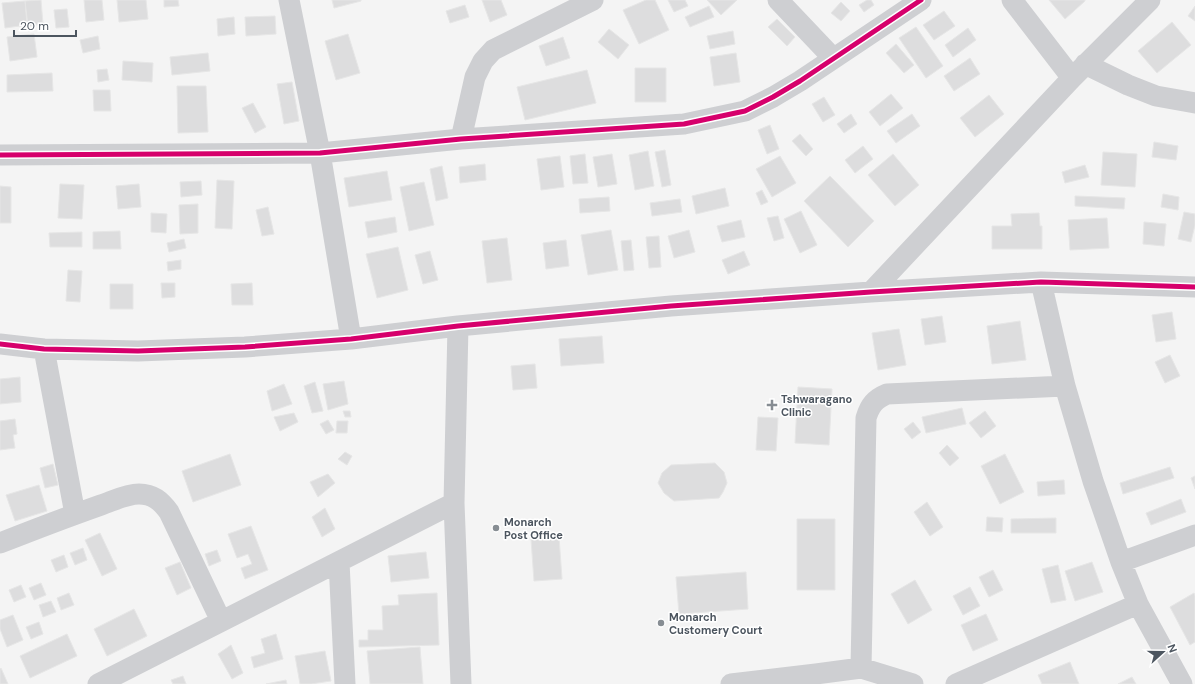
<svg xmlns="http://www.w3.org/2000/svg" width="1195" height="684" font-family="'DM Sans',sans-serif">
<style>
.building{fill:#ddddde;stroke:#e6e6e6}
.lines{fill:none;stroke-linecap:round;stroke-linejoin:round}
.minor{stroke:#cecfd2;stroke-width:21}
.cycleway-casing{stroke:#fff;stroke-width:8}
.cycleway{stroke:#d6006c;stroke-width:5}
.poi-dot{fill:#878d93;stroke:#fff;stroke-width:1.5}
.labels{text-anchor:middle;stroke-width:3;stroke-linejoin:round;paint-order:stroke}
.poi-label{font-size:11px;font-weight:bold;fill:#4c555f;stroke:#fff;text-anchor:start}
</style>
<rect width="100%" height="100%" fill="#f4f4f4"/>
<path class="building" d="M41,0L43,24L28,26L25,1Z
M84,0H102L104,20L86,22Z
M117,0H146L148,19L119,22Z
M164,0H178L179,6L164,7Z
M332,0H361V1L334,8Z
M482,0H501L507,15L490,22Z
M646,0H655L669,30L639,44L623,10Z
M668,0H685L688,6L674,12Z
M707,0H737L721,15Z
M867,0H871L874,5L864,12L859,5Z
M1049,0H1085V1L1065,19Z
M25,1L27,25L5,28L2,3Z
M841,2L850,11L841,21L831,13Z
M465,5L469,17L450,23L446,11Z
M709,6L714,17L690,27L685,17Z
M1195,6V21L1188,16Z
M67,9L69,27L56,28L54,10Z
M944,11L955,26L934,40L923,25Z
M275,16L276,34L246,36L245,17Z
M234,17L235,34L218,36L217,19Z
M777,19L795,37L787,46L768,27Z
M1172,22L1191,45L1157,73L1138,51Z
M916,27L943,66L926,78L899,38Z
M968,28L976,40L953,57L945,45Z
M609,29L629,45L618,59L598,42Z
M733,31L735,44L710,49L707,36Z
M34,34L37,57L10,61L7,37Z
M348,34L360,73L336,80L325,41Z
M98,36L100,49L83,53L80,40Z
M563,37L570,58L546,66L539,46Z
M896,44L914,65L904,73L886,53Z
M208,53L210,71L172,75L170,57Z
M736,53L740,82L714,86L710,57Z
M970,58L980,74L954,91L944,76Z
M123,61L153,63L152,82L122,80Z
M635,68H666V102H635Z
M107,69L109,80L98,82L97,70Z
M587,70L596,103L525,120L517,87Z
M52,73L53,91L7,92V75Z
M292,82L299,121L284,124L277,84Z
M177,86H206L208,132L178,133Z
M93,90H110L111,111H94Z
M891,94L903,108L880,126L869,112Z
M989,95L1004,114L975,137L960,118Z
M824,97L835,115L823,122L812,104Z
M253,103L266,127L255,133L242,108Z
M851,114L857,124L844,133L837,124Z
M912,114L920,126L896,143L887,131Z
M770,125L779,149L767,154L758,130Z
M800,134L813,149L806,156L792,141Z
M1154,142L1178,146L1176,160L1152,157Z
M863,146L873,159L855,173L845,160Z
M665,150L671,185L662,187L655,152Z
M648,151L654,186L635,190L629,155Z
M1103,152L1137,154L1135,187L1101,185Z
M585,154L588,183L573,184L570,156Z
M612,154L617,184L598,187L593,157Z
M893,154L919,185L895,206L868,175Z
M560,156L564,187L541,190L537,159Z
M780,156L796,183L772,197L756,169Z
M485,164L486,180L460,183L459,167Z
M1085,165L1089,177L1065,183L1062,172Z
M442,166L448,198L436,201L430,169Z
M387,171L392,200L349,207L344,178Z
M830,176L874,221L848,247L804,201Z
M217,180L234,181L232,229L215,228Z
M201,181L202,195L181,197L180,182Z
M424,182L434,225L409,231L400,187Z
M60,184L84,185L82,219L58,218Z
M139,184L141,207L118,209L116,186Z
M0,186L11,187V223H0Z
M725,188L729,206L696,214L692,196Z
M762,190L768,202L761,205L756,193Z
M1163,194L1179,197L1178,210L1161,207Z
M1075,196L1125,198L1124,209L1075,206Z
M609,197L610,211L580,213L579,199Z
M680,199L682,212L652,216L650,203Z
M198,204V233L180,234L179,205Z
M268,207L274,234L262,236L256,210Z
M801,211L817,245L800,253L784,219Z
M1184,212L1195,214V225L1191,242L1178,239Z
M151,213L167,214L166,233L151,232Z
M1039,213L1040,226H1042V249H992V226H1012L1011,214Z
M778,216L784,238L774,241L767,218Z
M395,217L397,232L368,238L365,222Z
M1107,218L1109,248L1070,250L1068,220Z
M741,220L745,237L722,242L717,226Z
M1144,222L1166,224L1164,246L1143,244Z
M611,230L618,270L588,275L581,235Z
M689,230L695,252L674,258L668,236Z
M120,231L121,249H93V232Z
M82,232V247H50L49,233Z
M659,236L661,267L649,268L646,237Z
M507,238L512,280L487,283L482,241Z
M184,239L186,248L169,252L167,243Z
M566,240L569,266L546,269L543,243Z
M631,240L634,270L624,271L621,241Z
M398,247L408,290L377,298L366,254Z
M430,251L438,280L423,284L415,255Z
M744,251L750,265L728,274L722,260Z
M181,260V269L168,271L167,262Z
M68,270L82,271L80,302L66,301Z
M161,283H175V297L162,298Z
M252,283L253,305H232L231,284Z
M110,284H133V309H110Z
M1172,312L1176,339L1156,342L1152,315Z
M942,316L946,342L925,345L921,319Z
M1020,321L1026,360L992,364L987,326Z
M899,329L906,365L878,370L872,333Z
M602,336L604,363L561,366L559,339Z
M1170,355L1180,376L1165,383L1155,362Z
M535,364L537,388L513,390L511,366Z
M20,377L21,402L0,404V379Z
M344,381L348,404L328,410L323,384Z
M315,382L323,411L312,413L304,386Z
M284,384L292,404L272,411L267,391Z
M798,387L832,389L829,445L795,443Z
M962,408L966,424L926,433L922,417Z
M343,411H350L351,417H345Z
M985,411L996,426L981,438L969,423Z
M294,413L298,422L280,431L274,417Z
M758,417L778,418L776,451L756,450Z
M15,419L17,434L13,435L15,448L0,450V421Z
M328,420L334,430L326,434L320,424Z
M337,421H348L347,433H336Z
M913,422L921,432L912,439L904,429Z
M947,445L959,458L950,466L939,453Z
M345,452L352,456L347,465L338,459Z
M230,454L241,485L193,502L182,471Z
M1005,454L1024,492L1000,504L981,466Z
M715,463L724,472L727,483L723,492L719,498L674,501L664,493L658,483L662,473L671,465Z
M53,464L58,485L45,488L40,468Z
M1170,467L1174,478L1123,494L1120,483Z
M328,474L335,483L318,497L310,482Z
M1195,476V489L1191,478Z
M1064,480L1065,494L1038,496L1037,482Z
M39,485L47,511L15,521L6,495Z
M1181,499L1186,512L1151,525L1146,513Z
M927,502L943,527L930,536L914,512Z
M325,508L335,529L322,537L312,517Z
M987,517L1003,518L1002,532L986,531Z
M1056,518V533H1011V519Z
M797,519H835V590H797Z
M251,526L268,570L245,579L241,568L252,564L248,554L237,558L228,534Z
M100,533L117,569L102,576L85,540Z
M559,537L562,579L534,581L531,539Z
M83,548L87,560L75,565L70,553Z
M217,550L221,561L209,566L205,554Z
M426,552L429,578L391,582L388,556Z
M64,555L68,567L56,572L51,560Z
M180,562L191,588L177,595L165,568Z
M1092,562L1103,592L1075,601L1065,571Z
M1058,565L1066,600L1051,603L1042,569Z
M993,570L1003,590L989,597L979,577Z
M746,572L748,609L679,614L676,577Z
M915,580L932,610L908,624L891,594Z
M41,583L46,595L34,600L29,588Z
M21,585L26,597L14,602L9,590Z
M970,587L980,606L963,615L953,596Z
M69,593L74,605L61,610L57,598Z
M437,593L439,645L359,647V640H368V630H383L382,606L399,605L398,595Z
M1194,593L1195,596V642L1190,645L1170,607Z
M51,601L56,612L43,617L39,605Z
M134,609L147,636L107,656L94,629Z
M986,614L998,640L973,651L961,625Z
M13,615L23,640L7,647L0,629V620Z
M39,622L43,634L31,639L26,627Z
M67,634L77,656L30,678L20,656Z
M276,634L283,659L254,668L251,657L265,653L261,639Z
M231,645L243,673L232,679L218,654Z
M420,647L423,684H370L367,651Z
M325,651L331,681L311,684H300L295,656Z
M1070,662L1079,684H1042L1038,675Z
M1,668L8,684H0V669Z
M183,676L186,684H173L171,680Z
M1132,677L1136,684H1118Z
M286,680L287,684H266Z"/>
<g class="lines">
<path class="minor" d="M289,0L320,153L351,339
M778,0L833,58
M1012,0L1072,78
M1085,64L1128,85L1156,96L1195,103
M461,139L475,77L483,61L493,50L593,0
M0,155L320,153L461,139L684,124L745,111L773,97L800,81L921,0
M1041,282L1065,386L1093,481L1121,562L1138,604L1182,684
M871,292L1072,78L1150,0
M458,326L454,503L461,684
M0,344L44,349L138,351L245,347L351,339L458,326L671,306L871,292L1041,282L1195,287
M44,349L75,514
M0,543C33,530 67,517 101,505C113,501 126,494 139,494C153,494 161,501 169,512L221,621
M339,562L345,684
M1121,562L1195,535
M861,668L866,418C870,405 875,399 887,394L1065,386
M98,684L454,503
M731,684L816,674L861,668L913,684
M956,684L1138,604"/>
<g class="cycleway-casing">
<path id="cycleway" d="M0,155L320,153L461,139L684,124L745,111L773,97L800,81L921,0
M0,344L44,349L138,351L245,347L351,339L458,326L671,306L871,292L1041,282L1195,287"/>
</g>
<use href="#cycleway" class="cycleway"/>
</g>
<g class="poi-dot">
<path d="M770 399h4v4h4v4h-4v4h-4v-4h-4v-4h4z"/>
<circle cx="496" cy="528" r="4"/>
<circle cx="661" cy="623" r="4"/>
</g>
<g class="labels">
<g class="poi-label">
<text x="781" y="403">Tshwaragano<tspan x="781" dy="13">Clinic</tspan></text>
<text x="504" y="526">Monarch<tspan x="504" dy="13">Post Office</tspan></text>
<text x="669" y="621">Monarch<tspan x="669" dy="13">Customery Court</tspan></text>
</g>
</g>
<g transform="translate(1163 652) rotate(69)" stroke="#ffffff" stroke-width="3" paint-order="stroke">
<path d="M0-3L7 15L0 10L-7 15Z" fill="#4c555f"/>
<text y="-6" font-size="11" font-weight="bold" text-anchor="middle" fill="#4c555f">N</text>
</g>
<path d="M14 30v6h62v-6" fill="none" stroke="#4c555f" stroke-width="2"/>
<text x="20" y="30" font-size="12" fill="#4c555f" stroke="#ffffff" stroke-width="3" paint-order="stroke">20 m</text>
</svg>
